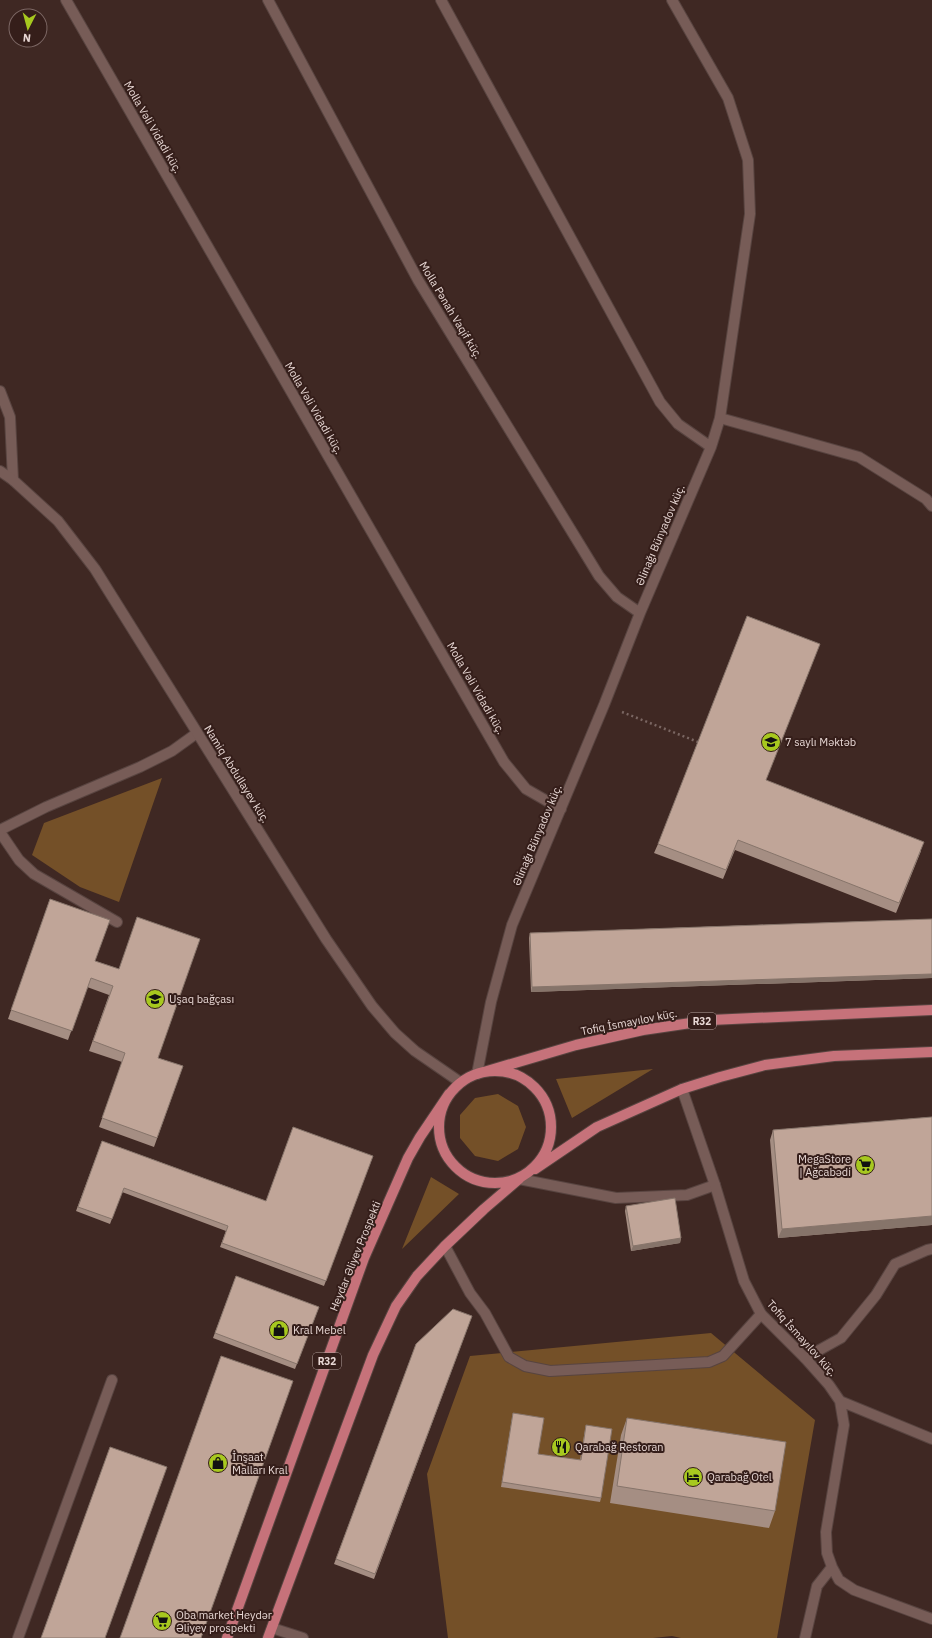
<svg xmlns="http://www.w3.org/2000/svg" width="932" height="1638" font-family="'IBM Plex Sans',sans-serif">
<style>
.green{fill:#745028}
.lines{fill:none;stroke-linecap:round;stroke-linejoin:round}
.lane-casing{stroke:#584440;stroke-width:12}
.street-casing{stroke:#584440;stroke-width:12}
.secondary-casing{stroke:#584440;stroke-width:12}
.primary-casing{stroke:#584440;stroke-width:12}
.path{stroke:#7a6662;stroke-width:2.5;stroke-dasharray:2 3;stroke-linecap:butt}
.lane{stroke:#775c57;stroke-width:10}
.street{stroke:#775c57;stroke-width:10}
.secondary{stroke:#775c57;stroke-width:10}
.primary{stroke:#c6727a;stroke-width:10}
.wall{fill:#a58e83}
.shaded-wall{fill:#86746a}
.building{fill:#c0a598;stroke:#86746a}
.labels{text-anchor:middle;stroke-width:4;stroke-linejoin:round;paint-order:stroke}
.shield{fill:#351e1a;stroke:#b2a09d;stroke-width:1}
.shield-label{font-size:10px;font-weight:bold;fill:#e8d8d5}
.street-label{font-size:11px;fill:#e8d8d5;stroke:#351e1a}
.poi-label{font-size:11px;fill:#e8d8d5;stroke:#351e1a;text-anchor:start}
</style>
<rect width="100%" height="100%" fill="#3f2823"/>
<path class="green" d="M162,778L119,902L80,887L32,855L44,823Z
M653,1069L572,1118L556,1079Z
M498,1094L518,1106L526,1127L518,1149L498,1161L475,1156L460,1138V1115L475,1098Z
M431,1177L459,1194L402,1249Z
M711,1333L815,1420L777,1638H681L672,1636L653,1638H448L427,1474L470,1356Z"/>
<g class="lines">
<g class="lane-casing">
<path id="lane" d="M720,418L859,457L926,499L932,506
M0,832L19,860L34,874L117,922
M519,1179L616,1198L687,1195L715,1185
M445,1246L470,1293L485,1313L509,1357L525,1366L550,1371L709,1362L723,1356L761,1314
M805,1358L841,1338L876,1295L895,1264L927,1250L932,1249
M18,1638L112,1380"/>
</g>
<g class="street-casing">
<path id="street" d="M66,0L504,762L526,789L561,809
M268,0L418,280L599,576L617,597L640,613
M441,0L660,402L678,424L711,447
M0,391L10,417L13,480
M0,830L46,807L140,767L172,751L197,733
M477,1074L491,1002L512,925L604,705L640,613L711,447L720,418L750,214L748,160L728,98L672,0
M682,1089L715,1185L744,1281L761,1314L805,1358L829,1385L840,1401L844,1425L826,1532L827,1553L832,1567L839,1580L854,1590L932,1619
M840,1401L932,1439
M272,1628L303,1638
M805,1638L817,1586L832,1567"/>
</g>
<g class="secondary-casing">
<path id="secondary" d="M0,471L13,480L58,521L95,569L326,939L372,1006L395,1033L415,1051L460,1082"/>
</g>
<g class="primary-casing">
<path id="primary" d="M439 1127a56 56 0 1 1 112 0a56 56 0 1 1-112 0Z
M477,1074L576,1045L643,1030L711,1020L932,1010
M535,1169L597,1127L682,1089L720,1077L765,1065L834,1056L932,1052
M227,1638L364,1258L408,1158L420,1137L449,1094
M268,1638L373,1355L396,1306L417,1276L445,1246L484,1209L519,1179"/>
</g>
<path class="path" d="M622,712L698,742"/>
<use href="#lane" class="lane"/>
<use href="#street" class="street"/>
<use href="#secondary" class="secondary"/>
<use href="#primary" class="primary"/>
</g>
<path class="wall" d="M766,780L921,851L896,913L735,850L723,879L654,853L658,844Z
M50,899L95,961L119,969L158,1058L183,1066L154,1147L99,1127L122,1062L89,1051L109,995L87,987L68,1040L8,1019Z
M932,919V978L531,992L529,938L530,933Z
M932,1117V1225L778,1238L770,1140L773,1130Z
M102,1141L266,1201L373,1156L324,1286L220,1247L226,1231L122,1192L110,1224L76,1211Z
M626,1206L681,1238L680,1243L631,1251L625,1211Z
M236,1276L319,1307L295,1369L213,1338Z
M472,1316L374,1579L334,1564L416,1344Z
M513,1413L538,1454L580,1460L585,1430L586,1425L601,1498L600,1502L501,1487L512,1418Z
M627,1418L775,1511L769,1528L610,1503L621,1435Z"/>
<path class="shaded-wall" d="M932,974V978L531,992L532,987Z
M932,1216V1225L778,1238L782,1229Z
M681,1238L680,1243L631,1251L633,1246Z"/>
<path class="building" d="M747,616L820,644L766,780L924,842L899,903L738,840L726,870L658,844Z
M50,899L110,920L95,961L119,969L137,917L200,939L158,1058L183,1066L157,1138L102,1118L125,1053L93,1041L113,986L91,978L72,1031L11,1010Z
M932,919V974L532,987L530,933Z
M932,1117V1216L782,1229L773,1130Z
M293,1127L373,1156L326,1281L222,1243L228,1226L124,1188L112,1219L78,1207L102,1141L266,1201Z
M675,1198L681,1238L633,1246L626,1206Z
M236,1276L319,1307L297,1364L215,1333Z
M453,1309L472,1316L375,1574L336,1559L416,1344Z
M221,1356L293,1381L201,1638H120Z
M513,1413L544,1418L538,1454L581,1460L586,1425L612,1429L601,1498L502,1482Z
M627,1418L786,1442L775,1511L617,1486Z
M110,1447L167,1467L105,1638H41Z"/>
<defs>
<g id="school-disc" transform="scale(1)"><circle r="9.5" fill="#a7c81f" stroke="#351e1a"/><path d="M0-5L7-2L0 1L-7-2ZM-4 1L0 2.5L4 1V4Q0 6-4 4Z" fill="#111"/></g>
<g id="supermarket-disc" transform="scale(1)"><circle r="9.5" fill="#a7c81f" stroke="#351e1a"/><path d="M-6-5.5h2.5l.6 2H6L4.5 2H-2.5L-4.4-4H-6ZM-1.5 3.2a1.3 1.3 0 1 0 .1 0ZM3 3.2a1.3 1.3 0 1 0 .1 0Z" fill="#111"/></g>
<g id="shop-disc" transform="scale(1)"><circle r="9.5" fill="#a7c81f" stroke="#351e1a"/><path d="M-5-2.5h2.3a2.7 3.5 0 0 1 5.4 0H5L5.5 6h-11ZM-1.5-2.5h3a1.5 2.3 0 0 0-3 0Z" fill="#111"/></g>
<g id="restaurant-disc" transform="scale(1)"><circle r="9.5" fill="#a7c81f" stroke="#351e1a"/><path d="M-5-6h1v4h1v-4h1v4h1v-4h1v5L-1.5 .5V6h-2V.5L-5-1ZM5-6V6H3V1.5H1.5Q1.5-4 5-6Z" fill="#111"/></g>
<g id="hotel-disc" transform="scale(1)"><circle r="9.5" fill="#a7c81f" stroke="#351e1a"/><path d="M-6-4.5h1.5V1H6V5H4.5V3h-9V5H-6ZM-4 0a1.8 1.8 0 1 1 3.6 0ZM.5 0V-2.5h3Q6-2.5 6 0Z" fill="#111"/></g>
</defs>
<g fill-rule="evenodd">
<use href="#school-disc" x="771" y="742"/>
<use href="#school-disc" x="155" y="999"/>
<use href="#supermarket-disc" x="865" y="1165"/>
<use href="#shop-disc" x="279" y="1330"/>
<use href="#restaurant-disc" x="561" y="1447"/>
<use href="#shop-disc" x="218" y="1463"/>
<use href="#hotel-disc" x="693" y="1477"/>
<use href="#supermarket-disc" x="162" y="1621"/>
</g>
<g class="labels">
<g class="shield">
<rect x="688" y="1013" width="28" height="16" rx="3"/>
<rect x="313" y="1353" width="28" height="16" rx="3"/>
</g>
<g class="shield-label">
<text x="702" y="1025">R32</text>
<text x="327" y="1365">R32</text>
</g>
<g class="street-label">
<text transform="translate(153 127) rotate(60)" y="4">Molla Vəli Vidadi küç.</text>
<text transform="translate(451 310) rotate(59)" y="4">Molla Pənah Vaqif küç.</text>
<text transform="translate(314 408) rotate(60)" y="4">Molla Vəli Vidadi küç.</text>
<text transform="translate(660 535) rotate(-67)" y="4">Əlinağı Bünyadov küç.</text>
<text transform="translate(476 688) rotate(60)" y="4">Molla Vəli Vidadi küç.</text>
<text transform="translate(237 774) rotate(58)" y="4">Namiq Abdullayev küç.</text>
<text transform="translate(537 835) rotate(-67)" y="4">Əlinağı Bünyadov küç.</text>
<text transform="translate(629 1022) rotate(-11)" y="4">Tofiq İsmayılov küç.</text>
<text transform="translate(355 1256) rotate(-68)" y="4">Heydar Əliyev Prospekti</text>
<text transform="translate(802 1338) rotate(48)" y="4">Tofiq İsmayılov küç.</text>
</g>
<g class="poi-label">
<text x="785" y="746">7 saylı Məktəb</text>
<text x="169" y="1003">Uşaq bağçası</text>
<text x="851" y="1163" text-anchor="end">MegaStore<tspan x="851" dy="13">| Ağcabədi</tspan></text>
<text x="293" y="1334">Kral Mebel</text>
<text x="575" y="1451">Qarabağ Restoran</text>
<text x="232" y="1461">İnşaat<tspan x="232" dy="13">Malları Kral</tspan></text>
<text x="707" y="1481">Qarabağ Otel</text>
<text x="176" y="1619">Oba market Heydər<tspan x="176" dy="13">Əliyev prospekti</tspan></text>
</g>
</g>
<g transform="translate(28 28) rotate(186)"><circle r="19" fill="#351e1a" stroke="#7d6865"/>
<path d="M0-3L7 15L0 10L-7 15Z" fill="#a7c81f"/>
<text y="-6" font-size="11" font-weight="bold" text-anchor="middle" fill="#e8d8d5">N</text>
</g>
</svg>
